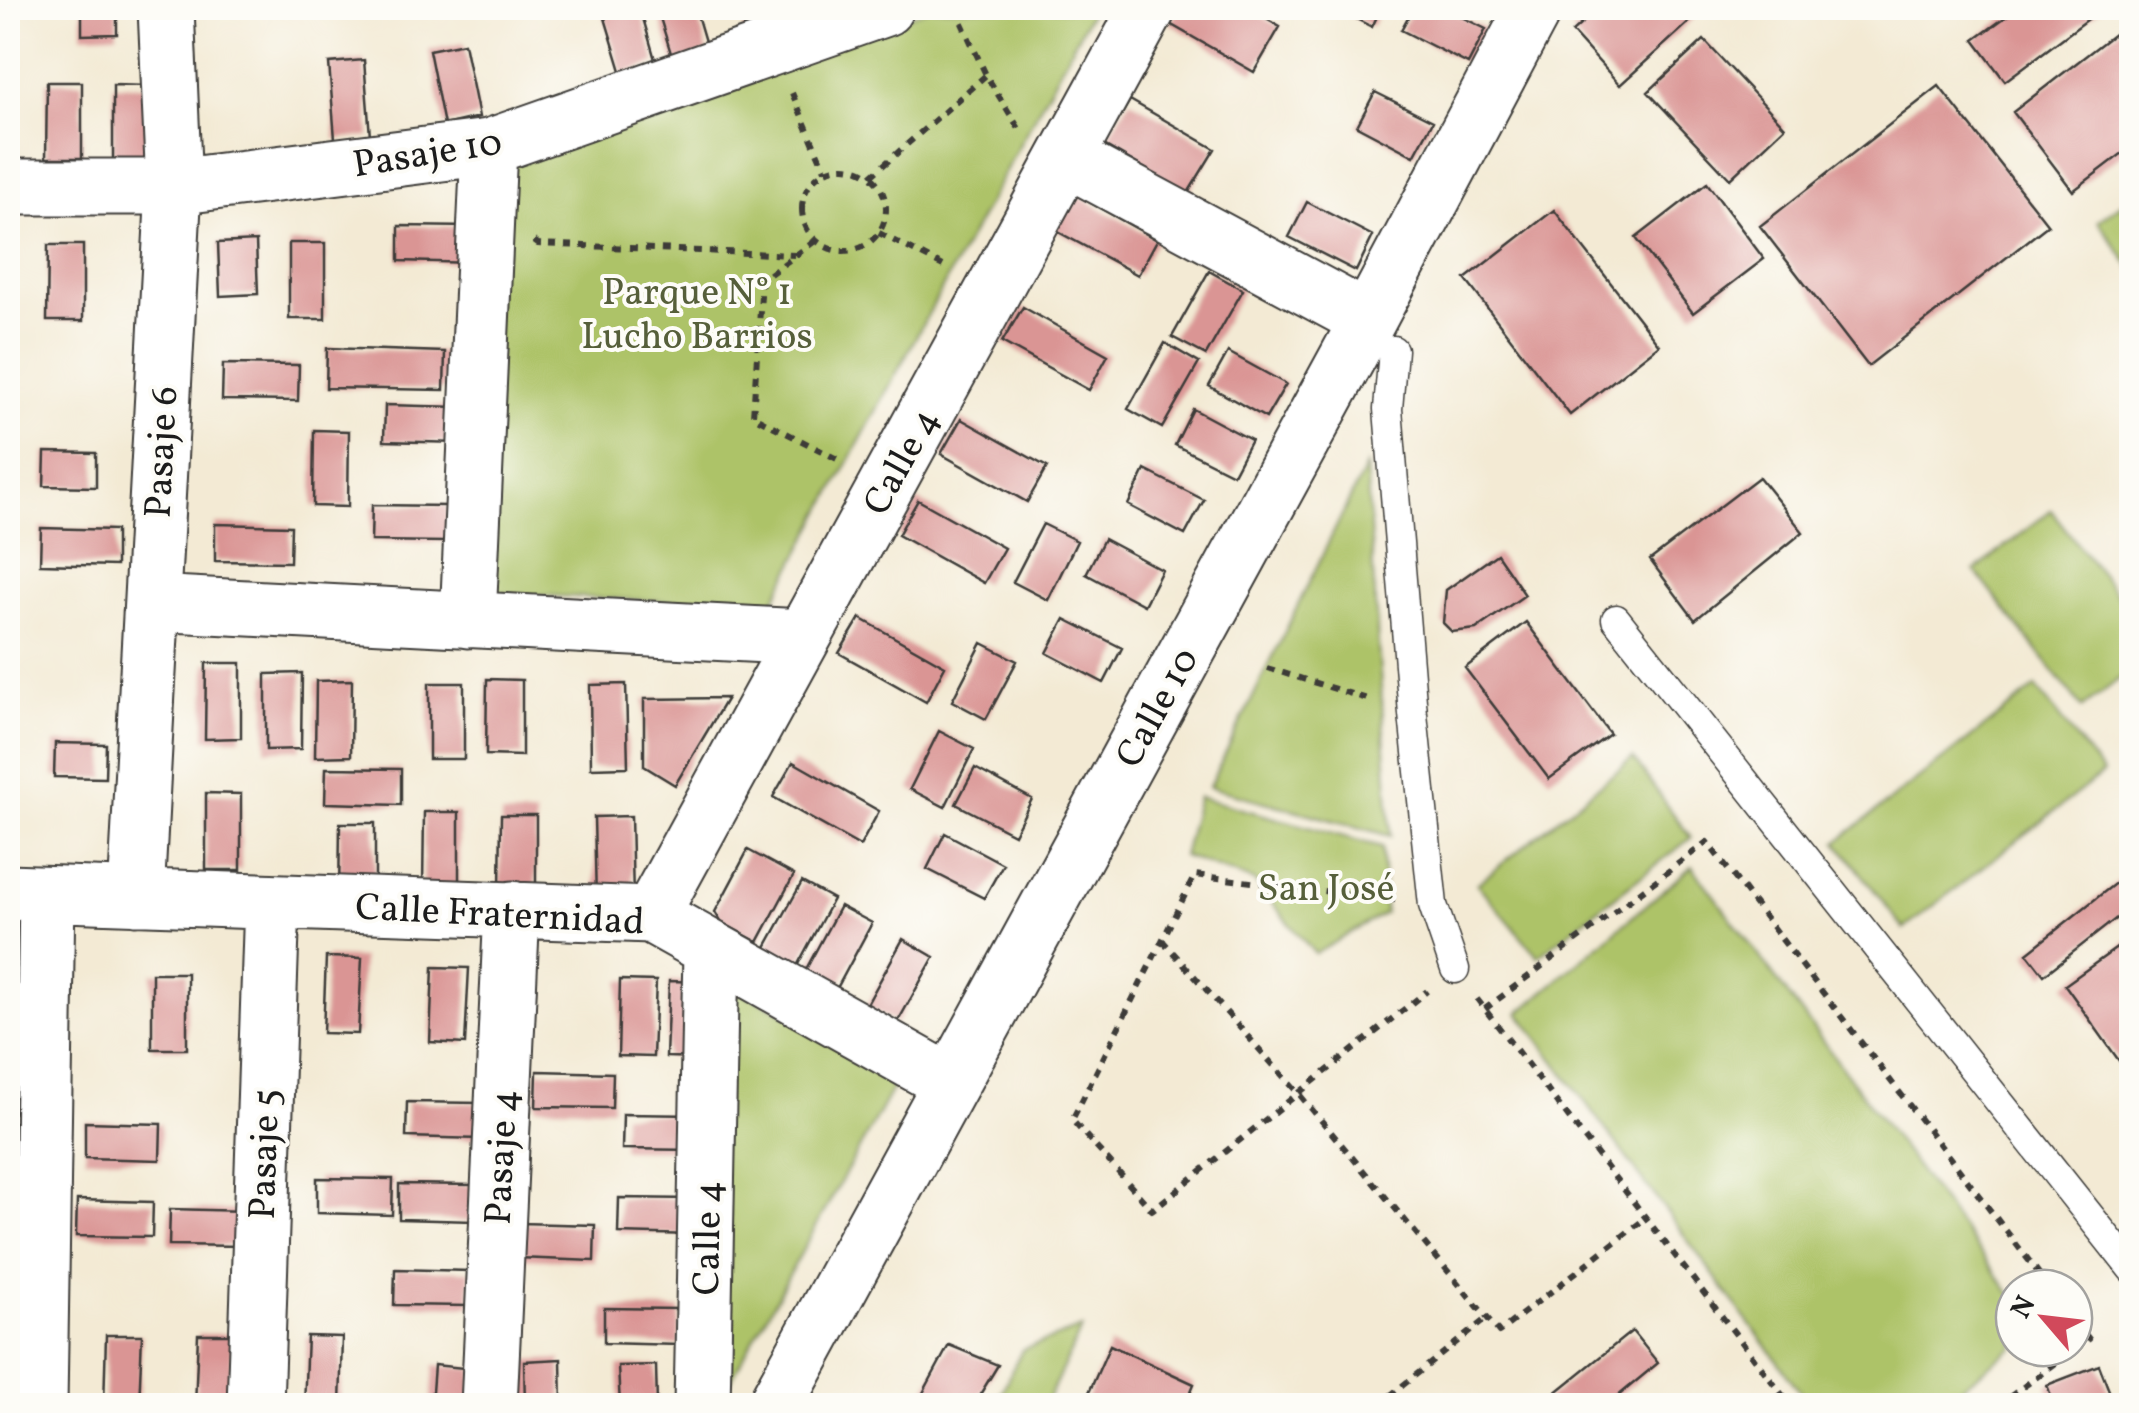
<svg xmlns="http://www.w3.org/2000/svg" width="2139" height="1413" font-family="Vollkorn,serif">
<style>
.green{fill:#adc367;stroke:#647042;stroke-width:2.5}
.building{fill:#da9594}
.lines{fill:none;stroke-linecap:round;stroke-linejoin:round}
.lane-casing{stroke:#3c3b38;stroke-width:31}
.street-casing{stroke:#3c3b38;stroke-width:59}
.path{stroke:#3c3b38;stroke-width:6;stroke-dasharray:8 8;stroke-linecap:butt}
.lane{stroke:#fff;stroke-width:28}
.street{stroke:#fff;stroke-width:55}
.labels{text-anchor:middle;stroke-width:8;stroke-linejoin:round;paint-order:stroke}
.street-label{font-size:38px;fill:#1c1c1c;stroke:#fdfcf7}
.park-label{font-size:38px;fill:#565f3a;stroke:#fdfcf7}
</style>
<rect width="100%" height="100%" fill="#fdfcf7"/>
<filter id="ink" filterUnits="userSpaceOnUse"><feTurbulence type="fractalNoise" baseFrequency=".01" numOctaves="2"/><feDisplacementMap in="SourceGraphic" scale="20" xChannelSelector="R" yChannelSelector="G"/><feConvolveMatrix kernelMatrix="1 2 1 2 8 2 1 2 1" color-interpolation-filters="sRGB"/></filter>
<filter id="wash" filterUnits="userSpaceOnUse"><feTurbulence type="fractalNoise" baseFrequency=".0048" numOctaves="4" result="noise"/><feDisplacementMap in="SourceGraphic" scale="40" xChannelSelector="R" yChannelSelector="G"/><feGaussianBlur stdDeviation="2.25" result="paint"/><feColorMatrix in="noise" values="0 0 0 0 0 0 0 0 0 0 0 0 0 0 0 0 0 1.4 0 .05"/><feComposite in="paint" operator="in"/></filter>
<g filter="url(#wash)">
<rect width="100%" height="100%" fill="#f3ead4"/>
<path class="green" d="M930,8L1092,10L771,606L489,593L497,170Z
M2131,197V268L2098,221Z
M1366,466L1391,836L1209,787Z
M2051,510L2131,613V670L2082,708L1975,571Z
M2036,687L2103,773L1904,929L1837,842Z
M1633,758L1691,838L1538,956L1477,884Z
M1198,797L1382,847L1385,913L1315,954L1254,881L1183,856Z
M1692,866L2014,1298V1347L1938,1405H1810L1519,1013Z
M713,977L901,1073L717,1405Z
M1082,1328L1045,1405H995L1022,1350Z"/>
<g id="blocks">
<path class="building" d="M82,8H117V34L82,35Z
M602,8H640L656,63L622,74Z
M657,8H695L708,52L674,63Z
M738,8H775L782,31L748,42Z
M1179,8H1247L1280,27L1254,72L1170,24Z
M1335,8H1381L1372,27Z
M1413,8H1443L1486,29L1468,64L1401,30Z
M1599,8H1705L1620,85L1572,32Z
M2018,8H2103L2005,81L1974,40Z
M2132,20V146L2073,191L2013,112Z
M1704,40L1785,127L1730,179L1648,92Z
M464,43L479,117L444,125L429,50Z
M364,60L370,136L335,139L329,63Z
M47,82H82V158H46Z
M113,85L149,86L148,162L113,161Z
M1939,86L2048,225L1868,366L1760,226Z
M1375,92L1433,121L1414,156L1357,126Z
M1130,100L1215,149L1188,193L1104,145Z
M1707,183L1764,259L1693,313L1636,238Z
M1071,192L1157,240L1138,275L1051,228Z
M1307,202L1373,236L1356,271L1289,237Z
M1554,210L1659,345L1570,415L1465,279Z
M399,226L475,227L474,263L399,261Z
M256,241L258,294L220,296L218,243Z
M289,243H325V319H289Z
M48,245H83V321H47Z
M1209,271L1243,290L1206,355L1172,337Z
M1023,307L1108,355L1089,390L1002,342Z
M1165,343L1199,363L1162,428L1128,409Z
M327,348L445,352L444,390L326,388Z
M1228,352L1286,384L1266,418L1209,386Z
M223,364L299,365L298,401L222,400Z
M385,405L460,407V443L384,441Z
M1193,409L1251,440L1233,474L1175,445Z
M961,419L1047,467L1027,502L941,454Z
M314,430L349,431L348,507L313,506Z
M45,452L96,453V487L44,486Z
M1145,470L1204,500L1185,535L1128,505Z
M1759,477L1803,532L1695,620L1650,560Z
M918,500L1004,548L984,583L898,535Z
M372,505L448,506L447,542L371,541Z
M215,524L291,526L290,562L215,561Z
M1043,524L1077,541L1048,600L1013,582Z
M41,528L116,530V566L40,564Z
M1104,539L1162,570L1144,605L1086,574Z
M1497,554L1525,595L1476,629L1452,632L1443,623L1446,590Z
M860,618L945,666L926,702L839,653Z
M1065,619L1122,648L1104,683L1047,653Z
M1526,622L1610,734L1549,779L1465,668Z
M982,643L1017,661L986,719L952,701Z
M206,663H241V738L205,739Z
M302,673L301,749L266,750V674Z
M487,679L522,680V756L486,755Z
M352,680L351,756L315,757L316,681Z
M429,683H464V759H429Z
M626,684L628,767L591,768L590,685Z
M727,698L675,785L644,766V699Z
M939,731L974,749L945,807L910,789Z
M55,743L106,744L105,778L54,777Z
M793,762L879,811L860,846L773,797Z
M326,768L401,769V805L325,803Z
M975,768L1032,799L1014,834L956,804Z
M206,793L241,794V870H206Z
M424,812H459V888H423Z
M501,815H536V891H500Z
M631,816L633,898L596,900L594,817Z
M340,823H375V899H339Z
M945,833L1003,864L984,898L927,869Z
M748,850L794,875L758,942L721,922L715,912Z
M2132,870V906L2044,975L2027,953Z
M802,882L833,899L797,966L765,949Z
M840,906L872,923L836,990L804,973Z
M2132,937V1058L2122,1065L2065,985Z
M903,939L934,957L897,1023L866,1006Z
M326,957L362,958L358,1034L323,1033Z
M433,967L469,968L465,1044L430,1042Z
M152,973H187V1049H152Z
M620,980L656,981L653,1057L618,1056Z
M669,981L704,982L701,1058L666,1057Z
M537,1071L613,1073L612,1108L536,1107Z
M407,1102L483,1103L482,1139L406,1137Z
M623,1114L699,1115L698,1150L622,1149Z
M85,1122L161,1124L160,1160L85,1158Z
M8,1140H15L12,1217H8Z
M317,1178L393,1179L392,1215L317,1213Z
M399,1184L475,1185L474,1221L399,1219Z
M619,1198L695,1199L694,1235L618,1233Z
M77,1200L153,1202L152,1237L76,1236Z
M170,1209L245,1211V1246L169,1245Z
M519,1223L595,1225L594,1261L518,1258Z
M395,1269L470,1271V1306L394,1305Z
M604,1308L680,1309L679,1345L604,1343Z
M1632,1331L1658,1363L1606,1406H1539Z
M198,1334H233L231,1406H195Z
M106,1335H142L139,1406H104Z
M307,1336L342,1337L340,1406H304Z
M949,1345L998,1365L973,1406H916Z
M1110,1345L1194,1384L1185,1406H1083Z
M561,1359L562,1406H525L524,1361Z
M434,1365L474,1369L470,1406H431Z
M656,1365L657,1406H620L618,1366Z
M2099,1365L2115,1406H2055L2047,1385Z"/>
</g>
</g>
<g filter="url(#ink)">
<use href="#blocks" fill-opacity="0" stroke="#3c3b38" stroke-width="2.5"/>
<g class="lines">
<g class="lane-casing">
<path id="lane" d="M1393,350L1388,409L1413,714L1433,905L1455,969
M1616,619L2132,1269"/>
</g>
<g class="street-casing">
<path id="street" d="M1066,158L1368,320
M8,187H174L489,147L885,8
M152,603L803,637
M468,620L489,147
M8,892L651,915L951,1083
M136,897L174,187L166,8
M651,915L1148,8
M39,1406L47,894
M255,1406L272,902
M489,1406L512,909
M702,1406L711,951
M775,1406L1368,320L1534,8"/>
</g>
<path class="path" d="M955,8L986,75L1021,132
M792,93L825,170
M802 209a42 42 0 1 1 84 0a42 42 0 1 1-84 0Z
M871,176L986,75
M879,233L947,268
M534,241L538,244L795,255
M815,241L762,280L753,416L843,462
M1267,668L1374,701
M1395,900L1195,875L1072,1120L1152,1210L1427,991
M1162,940L1299,1094L1499,1332L1646,1218
M1477,999L1791,1406
M1485,1009L1707,842L2050,1288
M1377,1406L1487,1318
M1997,1406L2089,1339L2074,1320"/>
<use href="#lane" class="lane"/>
<use href="#street" class="street"/>
</g>
</g>
<g class="labels">
<g class="street-label">
<text transform="translate(427 152) rotate(-9)" y="13">Pasaje 10</text>
<text transform="translate(160 452) rotate(-87)" y="13">Pasaje 6</text>
<text transform="translate(900 461) rotate(-61)" y="13">Calle 4</text>
<text transform="translate(1156 707) rotate(-61)" y="13">Calle 10</text>
<text transform="translate(500 913) rotate(3)" y="13">Calle Fraternidad</text>
<text transform="translate(263 1154) rotate(-88)" y="13">Pasaje 5</text>
<text transform="translate(500 1157) rotate(-87)" y="13">Pasaje 4</text>
<text transform="translate(706 1238) rotate(-89)" y="13">Calle 4</text>
</g>
<g class="park-label">
<text x="697" y="304">Parque N° 1<tspan x="697" dy="44">Lucho Barrios</tspan></text>
<text x="1326" y="900">San José</text>
</g>
</g>
<rect width="2139" height="1413" fill="none" stroke="#fdfcf7" stroke-width="40"/>
<g transform="translate(2044 1318) rotate(298)"><circle r="48" fill="#fdfcf7" stroke="#a3a29f" stroke-width="2.5"/>
<path d="M0-8L18 38L0 25L-18 38Z" fill="#d1495b"/>
<text y="-15" font-size="28" font-weight="bold" text-anchor="middle" fill="#1c1c1c">N</text>
</g>
</svg>
